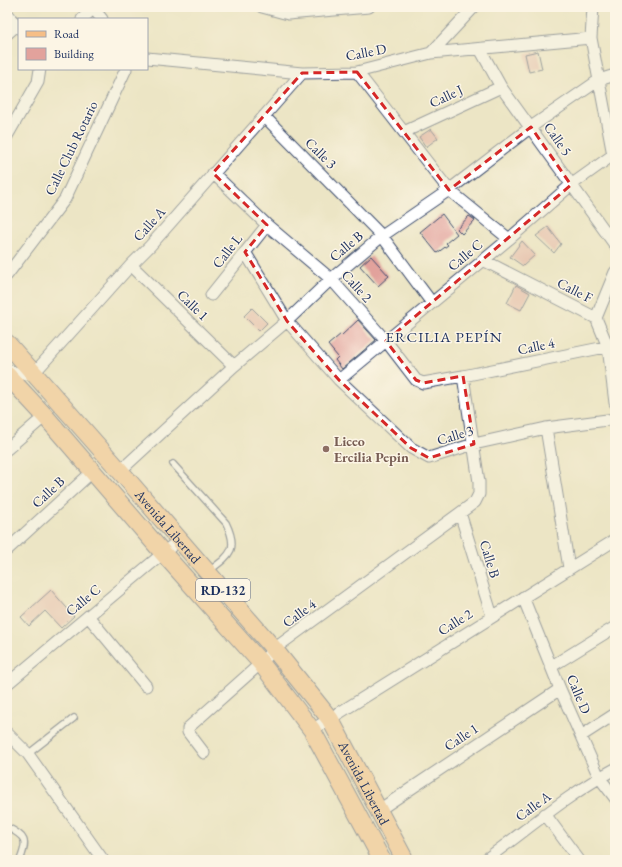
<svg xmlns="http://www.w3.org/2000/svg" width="622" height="867" font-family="'EB Garamond',serif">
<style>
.building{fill:#e2a29c}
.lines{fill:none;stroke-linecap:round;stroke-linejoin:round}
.lane-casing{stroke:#3a4a6d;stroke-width:8}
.street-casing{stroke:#3a4a6d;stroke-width:13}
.primary-casing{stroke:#3a4a6d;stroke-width:19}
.lane{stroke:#fff;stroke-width:5.5}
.street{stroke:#fff;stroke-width:11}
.primary{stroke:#f6be86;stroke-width:17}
.marked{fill:none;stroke:#d62828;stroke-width:3;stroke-dasharray:8 5;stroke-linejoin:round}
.education-dot{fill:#8d6e63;stroke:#fcf5e5;stroke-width:1.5}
.labels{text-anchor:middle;stroke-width:3;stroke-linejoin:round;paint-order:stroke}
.shield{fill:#fcf5e5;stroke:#5e6a86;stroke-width:1}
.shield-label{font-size:13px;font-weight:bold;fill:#1b2f5e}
.street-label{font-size:14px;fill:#1b2f5e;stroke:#fcf5e5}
.education-label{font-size:14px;font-weight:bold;fill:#785e54;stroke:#fcf5e5;text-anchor:start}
.neighbourhood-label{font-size:15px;letter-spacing:1px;fill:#1b2f5e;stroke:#fcf5e5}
</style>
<rect width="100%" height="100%" fill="#fcf5e5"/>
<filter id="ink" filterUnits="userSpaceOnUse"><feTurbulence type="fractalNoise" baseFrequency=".025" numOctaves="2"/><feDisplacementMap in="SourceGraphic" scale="8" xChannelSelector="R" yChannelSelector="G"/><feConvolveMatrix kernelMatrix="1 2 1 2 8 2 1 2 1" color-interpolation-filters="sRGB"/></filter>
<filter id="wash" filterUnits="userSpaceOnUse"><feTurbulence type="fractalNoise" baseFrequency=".012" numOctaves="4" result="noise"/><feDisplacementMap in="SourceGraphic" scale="16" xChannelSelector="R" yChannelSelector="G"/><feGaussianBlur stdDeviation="0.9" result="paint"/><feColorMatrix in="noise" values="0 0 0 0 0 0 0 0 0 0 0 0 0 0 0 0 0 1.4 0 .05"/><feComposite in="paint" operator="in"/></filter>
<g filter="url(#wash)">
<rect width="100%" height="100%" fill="#ece5c5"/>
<g id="blocks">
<path class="building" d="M538,51L542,69L529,72L525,54Z
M431,129L438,138L426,147L419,137Z
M442,214L457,234L446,243L448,245L437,253L420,232Z
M469,216L475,220L462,234L457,229Z
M548,227L561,244L554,253L536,236Z
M522,241L535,255L523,266L510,257Z
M371,256L389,276L378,286L360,266Z
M516,285L530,293L521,310L507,303Z
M252,308L267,323L259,331L244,316Z
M358,320L376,340L342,369L335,360L338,357L328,345L341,334L342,335Z
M51,590L74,616L61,628L45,611L29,626L21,617Z"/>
</g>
</g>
<g filter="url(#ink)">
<use href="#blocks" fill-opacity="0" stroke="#3a4a6d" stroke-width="1"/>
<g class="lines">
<g class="lane-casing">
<path id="lane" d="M173,464L226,523C239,550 230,555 209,571
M28,754L74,718
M7,827C26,837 28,840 20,860"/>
</g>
<g class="street-casing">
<path id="street" d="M92,7L102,19
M262,7L288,14L369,7
M593,7L591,38L613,155L615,157
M7,13L19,28
M82,19L95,7
M7,34L17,25
M480,49L501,87L615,245
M431,53L474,7
M147,58L302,73L357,72L431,53L591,38
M357,72L449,190L509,239
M264,116L382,236L432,303
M404,132L501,87
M7,136L38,82L40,69
M213,173L267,225L331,279L386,341L416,380L423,383L463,376L615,345
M245,252L287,321L339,380L411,448L429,458L474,444L546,428L615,419
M483,260L596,318L608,347L615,403
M131,265L234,366
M7,275L65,199L126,69
M211,295L267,225
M596,318L615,272
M7,370L21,374L34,373L131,265L150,246L302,73
M339,380L509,239L571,185L613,155
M546,428L569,568
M7,449L45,416
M120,471L234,366L287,321L331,279L382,236L449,190L531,127L599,80L615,75
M460,513L492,616
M7,550L93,471
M523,597L560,689L599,777L615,798
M88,616L146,686
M552,666L615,627
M7,684L179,540
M312,730L615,540
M7,733L28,754L103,860
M581,736L615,714
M204,753L188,732V728L261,663L274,649L475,502L479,494V482L463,376
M379,810L560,689
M545,814L579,860
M485,860C528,829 568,794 615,769"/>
</g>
<g class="primary-casing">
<g id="primary">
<path id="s1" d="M7,343L120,471L274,649L330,719L405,860"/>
<path d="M7,375L45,416L163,553L261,663L312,730L382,860"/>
</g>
</g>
<use href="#lane" class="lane"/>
<use href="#street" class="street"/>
<use href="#primary" class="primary"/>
</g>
</g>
<path d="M0 0H622V867H0ZM357,72L449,190L531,127L571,185L386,341L416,380L423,383L463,376L474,444L429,458L411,448L339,380L287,321L245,252L267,225L213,173L302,73Z" fill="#ece5c5" fill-opacity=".55" fill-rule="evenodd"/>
<path class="marked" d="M357,72L449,190L531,127L571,185L386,341L416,380L423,383L463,376L474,444L429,458L411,448L339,380L287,321L245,252L267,225L213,173L302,73Z"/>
<circle class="education-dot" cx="326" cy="449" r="4"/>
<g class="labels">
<rect class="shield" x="196" y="579" width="54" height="22" rx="3"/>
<g class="shield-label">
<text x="223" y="595">RD-132</text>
</g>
<g class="street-label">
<text transform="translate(366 52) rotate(-11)" y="5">Calle D</text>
<text transform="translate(446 96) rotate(-25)" y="5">Calle J</text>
<text transform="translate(558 139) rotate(55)" y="5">Calle 5</text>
<text transform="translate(71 148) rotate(-64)" y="5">Calle Club Rotario</text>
<text transform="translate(321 153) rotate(45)" y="5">Calle 3</text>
<text transform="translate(149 224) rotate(-48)" y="5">Calle A</text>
<text transform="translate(346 246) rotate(-40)" y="5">Calle B</text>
<text transform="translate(227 251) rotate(-52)" y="5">Calle L</text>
<text transform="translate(465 255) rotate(-40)" y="5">Calle C</text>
<text transform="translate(357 286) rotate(48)" y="5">Calle 2</text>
<text transform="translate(575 290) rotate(27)" y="5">Calle F</text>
<text transform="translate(193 305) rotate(44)" y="5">Calle 1</text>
<text transform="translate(536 346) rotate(-12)" y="5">Calle 4</text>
<text transform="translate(455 435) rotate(-17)" y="5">Calle 3</text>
<text transform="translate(48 492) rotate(-43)" y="5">Calle B</text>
<text dy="5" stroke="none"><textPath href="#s1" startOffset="244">Avenida Libertad</textPath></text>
<text transform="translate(490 559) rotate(73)" y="5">Calle B</text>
<text transform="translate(83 600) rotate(-40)" y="5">Calle C</text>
<text transform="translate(299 613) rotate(-36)" y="5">Calle 4</text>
<text transform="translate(455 622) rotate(-32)" y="5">Calle 2</text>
<text transform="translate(579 694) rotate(67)" y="5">Calle D</text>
<text transform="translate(461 737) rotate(-34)" y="5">Calle 1</text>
<text dy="5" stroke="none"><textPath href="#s1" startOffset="568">Avenida Libertad</textPath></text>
<text transform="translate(533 806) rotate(-36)" y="5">Calle A</text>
</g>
<g class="education-label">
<text x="334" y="446">Liceo<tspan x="334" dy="16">Ercilia Pepin</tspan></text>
</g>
<g class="neighbourhood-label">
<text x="444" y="342">ERCILIA PEPÍN</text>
</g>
</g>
<rect width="622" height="867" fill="none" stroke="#fcf5e5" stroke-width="24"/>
<rect x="18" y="18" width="130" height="52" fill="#fcf5e5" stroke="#a2a6af"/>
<rect x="26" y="31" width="20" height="6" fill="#f6be86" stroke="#a2a6af"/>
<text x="54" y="38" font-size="12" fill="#1b2f5e">Road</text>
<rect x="26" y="48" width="20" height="12" fill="#e2a29c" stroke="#a2a6af"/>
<text x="54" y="58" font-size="12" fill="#1b2f5e">Building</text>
</svg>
